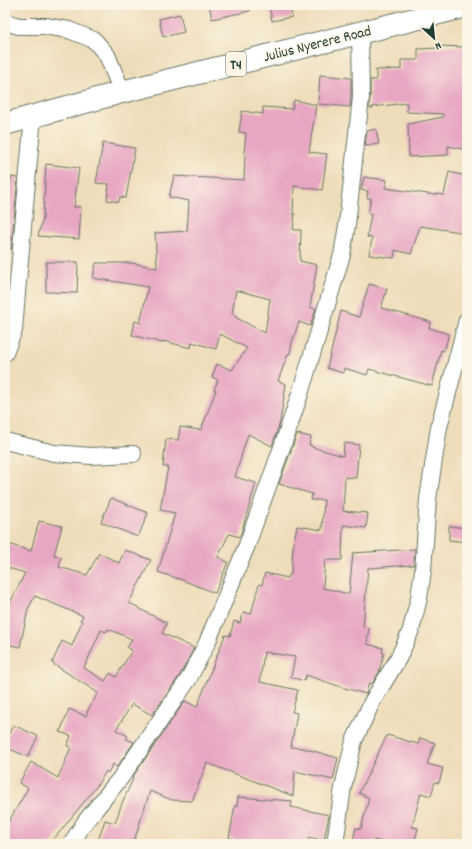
<svg xmlns="http://www.w3.org/2000/svg" width="472" height="849" font-family="Dekko,sans-serif">
<style>
.building{fill:#e7a6c2;fill-rule:evenodd}
.lines{fill:none;stroke-linecap:round;stroke-linejoin:round}
.minor-casing{stroke:#677563;stroke-width:18}
.trunk-casing{stroke:#677563;stroke-width:24}
.minor{stroke:#fff;stroke-width:16}
.trunk{stroke:#fff;stroke-width:22}
.labels{text-anchor:middle;stroke-width:3;stroke-linejoin:round;paint-order:stroke}
.shield{fill:#fcf5e5;stroke:#617469;stroke-width:1}
.shield-label{font-size:14px;font-weight:bold;fill:#1f3d34}
.street-label{font-size:15px;fill:#1f3d34;stroke:#fcf5e5}
</style>
<rect width="100%" height="100%" fill="#fcf5e5"/>
<filter id="ink" filterUnits="userSpaceOnUse"><feTurbulence type="fractalNoise" baseFrequency=".025" numOctaves="2"/><feDisplacementMap in="SourceGraphic" scale="8" xChannelSelector="R" yChannelSelector="G"/><feConvolveMatrix kernelMatrix="1 2 1 2 8 2 1 2 1" color-interpolation-filters="sRGB"/></filter>
<filter id="wash" filterUnits="userSpaceOnUse"><feTurbulence type="fractalNoise" baseFrequency=".012" numOctaves="4" result="noise"/><feDisplacementMap in="SourceGraphic" scale="16" xChannelSelector="R" yChannelSelector="G"/><feGaussianBlur stdDeviation="0.9" result="paint"/><feColorMatrix in="noise" values="0 0 0 0 0 0 0 0 0 0 0 0 0 0 0 0 0 1.4 0 .05"/><feComposite in="paint" operator="in"/></filter>
<g filter="url(#wash)">
<rect width="100%" height="100%" fill="#eeddba"/>
<g id="blocks">
<path class="building" d="M209,5H250V11L212,19Z
M269,5H290L292,17L272,21Z
M180,14L184,32L163,37L159,19Z
M438,46L467,47V150L448,146V155L409,157L408,124L443,117V114L407,112V103L372,107L373,109L369,108L370,97V80H376V70L401,69V60H418V49L438,48Z
M320,75L351,78V97L350,107L318,104Z
M294,100L316,105L309,152L327,154L322,190L294,186L293,214H295L293,230H301L300,261L317,265L310,307L316,309L310,326L299,322L292,342L290,354H288L278,381L286,384L280,422L272,446L248,434L235,477L256,483L240,537L229,534L218,557L228,562L215,593L182,580L158,572L175,513L160,510L168,467H163L166,439L178,440L180,427L201,430L216,390H214L218,380L212,377L217,364L232,370L247,348L220,334L216,349L192,342L191,348L163,341V343L132,335L135,321L140,323L148,287L93,278L96,263H132L157,268L155,233L187,231L189,201L169,197L174,176L244,180L245,153H244L246,133L239,132L242,111L263,114V107L292,109ZM236,290L270,299L265,333L235,317L236,316L232,314Z
M376,129L379,144L365,146L367,131Z
M103,143L135,148L126,198L120,197L119,202L107,200L109,184L96,183Z
M46,164L79,168L74,207H81L79,239L38,236L43,218Z
M449,172L467,176V233L420,226L411,254L395,250L394,258L369,255L372,238L367,237L371,214H368L371,198H367L368,191L361,190L364,177L387,180L385,188L435,195V194L444,195Z
M11,177L18,178L11,249L5,248V185H10Z
M46,262H78L77,293L46,292Z
M369,284L387,289L381,308L431,322L429,328L449,334L444,351L441,350L432,386L369,369L367,375L344,368L343,373L327,368L341,311L359,317Z
M297,434L311,437L309,445L312,446V447L343,456L344,443L359,445L356,478L345,477L343,511L368,513L366,528L343,525L342,560H325L323,588L349,594L353,553L415,549L414,565L368,568L363,627L369,628L367,644L383,648L382,652L384,653L379,672L372,684L369,683L366,694L341,687L306,675L304,681L291,677L295,657L264,652L260,682L298,690L292,712L297,713L291,747L303,748L338,758L333,780L295,771L293,796L207,763L192,801L172,800L150,791L133,844H97L105,820L115,823L122,803L133,779L132,778L185,701L197,707L225,635L230,636L234,621L240,623L244,612L251,614L259,584L262,585L265,573L288,578L289,575H291L293,548L297,526L322,530L324,500H311L312,494L279,484Z
M111,498L148,513L138,537L101,522Z
M39,521L62,526L54,555L61,557L59,567L87,575L99,553L119,563L125,550L151,560L129,603L140,608V609L167,623L162,633L194,648L180,675L152,715L132,704L116,730L128,736L126,739L134,742L117,767L113,764L108,773L106,771L96,787L50,844H5V828L28,788L19,783L31,762L58,778L71,747L67,746L71,736L60,732L69,709L86,716L88,710L98,693L52,663L62,641L72,646L82,621L80,620L83,616L35,596L28,609L20,647L5,644V604L9,605L25,573L5,567V543L31,551ZM108,629L132,639L127,648L132,650L116,677L110,673L105,681L84,668L101,630L106,632Z
M449,526L467,528V542L449,540Z
M13,725L38,736L28,757L5,747V742Z
M387,735L418,744L420,738L435,743L427,764L443,768L439,783L435,782L431,796L421,793L412,827L418,828L414,844H391L374,840L373,844H352L356,828L361,829L369,798L359,793Z
M238,797L292,801L291,807L329,815L324,841L309,837L307,844H253L229,838L235,806H237Z"/>
</g>
</g>
<g filter="url(#ink)">
<use href="#blocks" fill-opacity="0" stroke="#677563" stroke-width="1"/>
<g class="lines">
<g class="minor-casing">
<path id="minor" d="M5,22L19,26H45L69,30L94,40L107,55L122,92
M5,353L14,330L17,293L33,116
M5,441L54,453L91,456L133,454
M71,844L85,822L122,776L188,680L207,643L247,545L281,450L300,394L342,255L347,225L361,97L360,33
M335,844L343,787L354,741L372,702L399,657L411,630L419,598L423,570L428,499L439,427L467,320"/>
</g>
<g class="trunk-casing">
<path id="trunk" d="M5,124L122,92L467,6"/>
</g>
<use href="#minor" class="minor"/>
<use href="#trunk" class="trunk"/>
</g>
</g>
<g class="labels">
<rect class="shield" x="226" y="52" width="20" height="24" rx="3"/>
<g class="shield-label">
<text x="236" y="69">T4</text>
</g>
<g class="street-label">
<text transform="translate(317 43) rotate(-14)" y="5">Julius Nyerere Road</text>
</g>
</g>
<rect width="472" height="849" fill="none" stroke="#fcf5e5" stroke-width="20"/>
<g transform="translate(434 38) rotate(153)" stroke="#fcf5e5" stroke-width="3" paint-order="stroke">
<path d="M0-3L7 15L0 10L-7 15Z" fill="#1f3d34"/>
<text y="-6" font-size="11" font-weight="bold" text-anchor="middle" fill="#1f3d34">N</text>
</g>
</svg>
